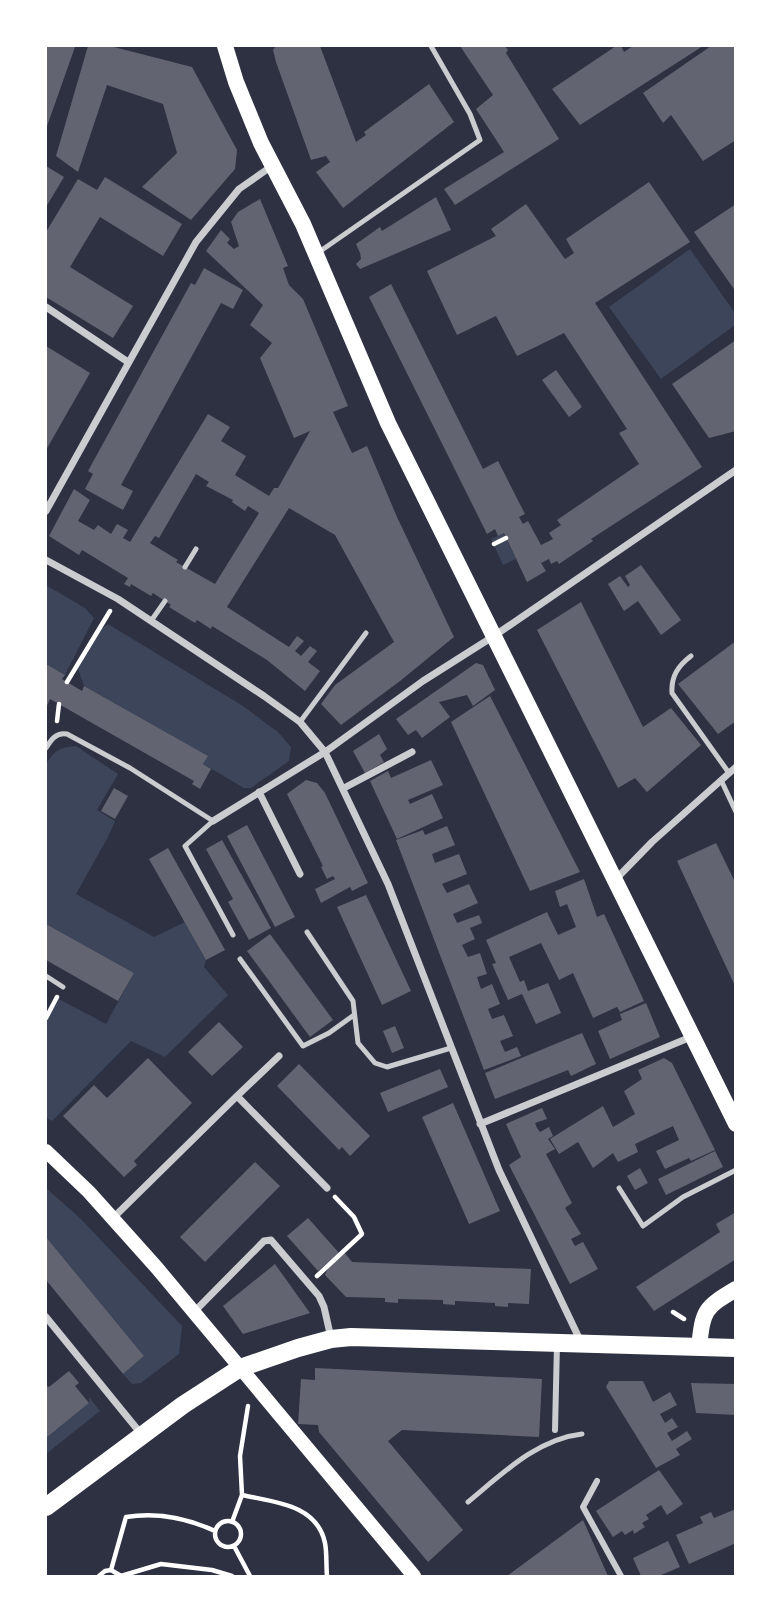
<svg xmlns="http://www.w3.org/2000/svg" width="781" height="1622" font-family="'Public Sans',sans-serif">
<style>
.green{fill:#3c4559}
.building{fill:#626471;fill-rule:evenodd}
.lines{fill:none;stroke-linecap:round;stroke-linejoin:round}
.path{stroke:#fff;stroke-width:4.5}
.service{stroke:#caccd0;stroke-width:5}
.pedestrian{stroke:#caccd0;stroke-width:6}
.minor{stroke:#caccd0;stroke-width:7}
.secondary{stroke:#fff;stroke-width:14}
.primary{stroke:#fff;stroke-width:16}
.trunk{stroke:#fff;stroke-width:18}
</style>
<rect width="100%" height="100%" fill="#2d3142"/>
<path class="green" d="M690,249L735,313V325L661,379L609,307Z
M504,533L516,559L503,565L491,539Z
M46,585L85,608L94,618L65,675L46,664Z
M108,624L243,706L278,732L291,747L289,761L251,788H244L203,764L207,756L84,686L78,669L100,629Z
M76,746L118,774L97,810L115,821L108,837L76,894L154,937L185,922L206,960L204,967L228,995L165,1057L131,1041L52,1121L46,1117V1022L59,999L106,1024L134,973L46,924V765C53,751 60,747 76,746Z
M46,1188L81,1219L182,1326L179,1354L141,1383L132,1384L123,1374L144,1356L46,1237Z
M89,1397L100,1411L46,1454V1438L89,1403Z"/>
<path class="building" d="M46,46L75,47L46,129Z
M88,46H110L192,67L237,150L235,169L191,220L142,187L177,153L163,104L107,85L78,172L56,156Z
M276,46H320L356,142L366,135L364,132L429,84L454,122L343,208L316,172L330,162L326,156L311,160L276,62L273,50Z
M460,46H505L508,50L506,53L559,139L455,205L444,189L504,152L476,109L493,95Z
M616,46H621L624,52L633,46H703L580,125L552,89Z
M711,46H736V140L703,161L671,115L663,123L643,93Z
M46,166L64,177L46,207Z
M105,177L182,224L163,256L100,217L70,267L133,306L113,338L46,297V232L78,179L97,190Z
M649,182L690,242L595,303L702,467L591,539L593,541L559,564L557,561L551,564L549,559L541,563L546,571L527,582L504,533L498,536L495,529L487,534L369,297L391,284L483,469L498,461L525,514L519,517L523,524L528,521L541,545L553,539L549,533L561,525L557,520L639,464L619,433L627,429L564,333L517,356L496,316L457,335L427,271L496,236L491,229L526,204L565,259L574,253L566,239Z
M436,197L451,230L360,269L356,264L361,259L360,253L356,244L380,227L382,231Z
M260,199L288,266L283,268L289,285L303,299L348,406L333,412L352,453L367,446L397,517L454,637L400,681L341,725L321,704L335,685L394,642L335,535L289,508L227,607L289,647L297,636L304,641L295,651L301,656L310,646L317,651L308,662L320,671L305,691L267,660L212,626L211,629L197,620L195,623L169,607L171,605L153,593L151,596L131,584L130,587L124,584L128,578L82,550L79,555L49,536L74,489L90,500L78,521L94,530L98,525L111,534L117,524L128,530L123,538L130,542L208,414L230,427L221,441L246,456L235,475L269,496L274,488H278L310,431L294,438L260,358L272,343L250,325L263,305L206,251L221,230L230,239L227,243L234,249L239,246L231,222L238,212ZM196,474L209,482L206,486L233,500L232,502L245,511L248,506L259,513L215,584L176,562L178,560L150,543L155,536L159,538Z
M736,204V292L694,232Z
M204,268L243,290L233,309L221,303L121,485L133,491L123,510L85,489L93,474L88,471L191,283L195,285Z
M736,340V431L709,438L672,384Z
M46,346L90,373L46,450Z
M556,370L582,407L569,417L542,380Z
M641,565L681,620L661,635L638,601L624,611L608,584L620,576L628,587L630,585L625,576Z
M581,602L643,727L671,708L701,745L647,792L635,778L618,788L537,630Z
M736,641V721L718,734L678,684Z
M476,663L483,665L495,690L473,706L467,695L439,702L450,717L422,738L416,730L408,735L396,719Z
M46,664L65,675L62,679L82,691L84,686L208,756L203,764L211,769L200,789L192,784L194,781L50,699L46,708Z
M490,696L580,872L530,891L451,722Z
M379,734L387,749L380,755L384,762L365,773L353,751Z
M431,760L443,785L408,800L410,804L432,794L443,818L397,839L370,781L388,771L391,778Z
M306,780L317,783L325,793L368,883L352,891L350,887L321,903L315,889L335,879L333,876L327,879L321,867L323,866L287,794Z
M114,788L128,796L115,819L101,811Z
M247,825L295,917L275,927L227,836Z
M447,826L455,845L432,854L435,863L459,854L467,874L442,884L447,893L469,884L478,903L453,914L457,923L479,915L482,923L470,928L475,939L462,945L468,957L480,953L487,974L477,977L481,989L492,984L500,1004L488,1009L492,1019L504,1015L513,1036L500,1041L505,1052L517,1047L521,1056L484,1070L396,840L423,830L425,835Z
M222,840L271,928L249,940L228,902L233,899L206,849Z
M716,843L736,884V988L677,861Z
M168,848L225,950L206,960L149,859Z
M584,879L597,917L604,914L644,1001L620,1012L617,1007L593,1018L573,973L559,980L541,943L509,957L520,982L524,980L528,991L548,983L561,1013L536,1024L522,994L508,1000L492,964L496,963L486,940L547,912L558,935L576,927L567,904L560,907L555,891Z
M366,895L411,991L382,1005L337,907Z
M46,924L134,973L118,1001L46,960Z
M270,934L333,1020L310,1037L247,951Z
M646,1003L660,1037L610,1059L598,1031L622,1020L620,1014Z
M219,1022L243,1047L212,1076L188,1052Z
M395,1026L404,1048L392,1053L383,1031Z
M582,1033L596,1064L571,1076L568,1070L495,1099L485,1073Z
M148,1058L192,1103L134,1161L137,1165L124,1177L63,1116L94,1085L107,1098Z
M664,1058L672,1063L715,1150L691,1161L689,1158L665,1169L656,1151L679,1140L673,1126L635,1144L638,1152L618,1162L613,1153L593,1168L578,1142L559,1154L550,1139L603,1106L613,1127L635,1114L624,1091L642,1079L638,1070Z
M299,1064L370,1136L350,1156L342,1147L339,1150L277,1086Z
M440,1069L448,1087L388,1112L380,1093Z
M453,1103L500,1211L469,1224L422,1117Z
M542,1108L547,1119L535,1123L537,1128L540,1132L549,1127L553,1136L548,1139L555,1149L546,1154L572,1203L565,1208L581,1234L571,1239L575,1246L583,1242L598,1269L570,1284L509,1165L521,1157L506,1124Z
M715,1151L723,1167L666,1195L658,1179Z
M255,1162L280,1186L205,1262L180,1237Z
M640,1168L648,1183L635,1190L627,1176Z
M736,1212V1259L654,1311L636,1287L720,1232L716,1224Z
M308,1218L339,1253L318,1271L287,1236Z
M46,1237L144,1356L123,1374L46,1280Z
M344,1252L352,1262L531,1269L529,1304L508,1303V1307L495,1306V1303L455,1301V1305L443,1304V1300L398,1299V1303L385,1302V1298L346,1297L325,1275L328,1268Z
M275,1264L310,1313L243,1334L223,1306Z
M315,1368L542,1379L539,1437L402,1430L388,1441L463,1530L428,1562L319,1432L318,1425L298,1424L301,1379L315,1380Z
M69,1371L79,1383L75,1386L89,1403L46,1438V1386L49,1387Z
M609,1381H643L653,1402L670,1392L677,1405L660,1414L665,1423L672,1418L678,1427L667,1433L672,1441L687,1431L692,1439L676,1449L680,1455L656,1468L606,1387Z
M691,1383L736,1384V1415L696,1413Z
M659,1470L683,1504L667,1515L661,1505L646,1515L649,1519L642,1523L645,1527L634,1534L633,1530L625,1535L622,1531L613,1537L596,1511Z
M736,1509V1543L689,1564L676,1535L703,1523L700,1517L711,1512L714,1518Z
M583,1520L608,1576H507Z
M668,1541L680,1567L659,1576H641L633,1558Z"/>
<g class="lines">
<path class="path" d="M494,544L506,538
M67,682L110,611
M57,721L59,704
M46,1018L57,997
M317,1276L362,1234L354,1217L335,1197
M673,1312L684,1319
M248,1406L240,1456L242,1495C273,1502 317,1504 325,1543C327,1553 326,1565 327,1576
M215 1534a13 13 0 1 1 26 0a13 13 0 1 1-26 0Z
M232,1522L242,1495
M234,1546L250,1576
M111,1570L126,1517C157,1512 187,1518 215,1531
M99,1576L105,1571L111,1570L121,1576
M121,1576L161,1564L212,1570L232,1576"/>
<path class="service" d="M319,252L480,140L470,114L431,46
M185,567L196,549
M151,621L165,601
M691,656C678,666 671,676 672,693L729,773
M300,722L366,633
M46,748C51,740 56,732 67,734L130,768L213,821L185,846L233,935
M721,780L736,812
M307,932L353,1001L358,1043L375,1063L387,1067L451,1048
M240,959L303,1046L329,1033L354,1015
M46,976L63,987
M619,1188L643,1226L683,1197L736,1170
M468,1502C502,1474 537,1439 582,1434"/>
<path class="pedestrian" d="M555,1430L557,1344
M597,1481L583,1507L621,1576"/>
<path class="minor" d="M46,307L128,362
M46,511L196,242L239,189L272,166
M46,560L118,599L264,696L300,722L325,752L388,884L499,1170L580,1340
M344,788L412,752
M259,792L300,874
M213,821L325,752L423,681L494,636L736,470
M616,879L652,842L736,767
M237,1096L279,1056
M480,1124L691,1037
M113,1218L237,1096L327,1188
M194,1312L264,1241L271,1240L319,1296L324,1307L331,1338
M46,1317L142,1435"/>
<path class="secondary" d="M46,1151L89,1192L157,1268L414,1576"/>
<path class="primary" d="M225,46L236,82L261,143L303,224L388,423L736,1124
M699,1347C703,1310 704,1308 736,1289"/>
<path class="trunk" d="M46,1507L183,1405L240,1368L298,1348L331,1339L351,1337L736,1348"/>
</g>
<rect width="781" height="1622" fill="none" stroke="#ffffff" stroke-width="94"/>
</svg>
